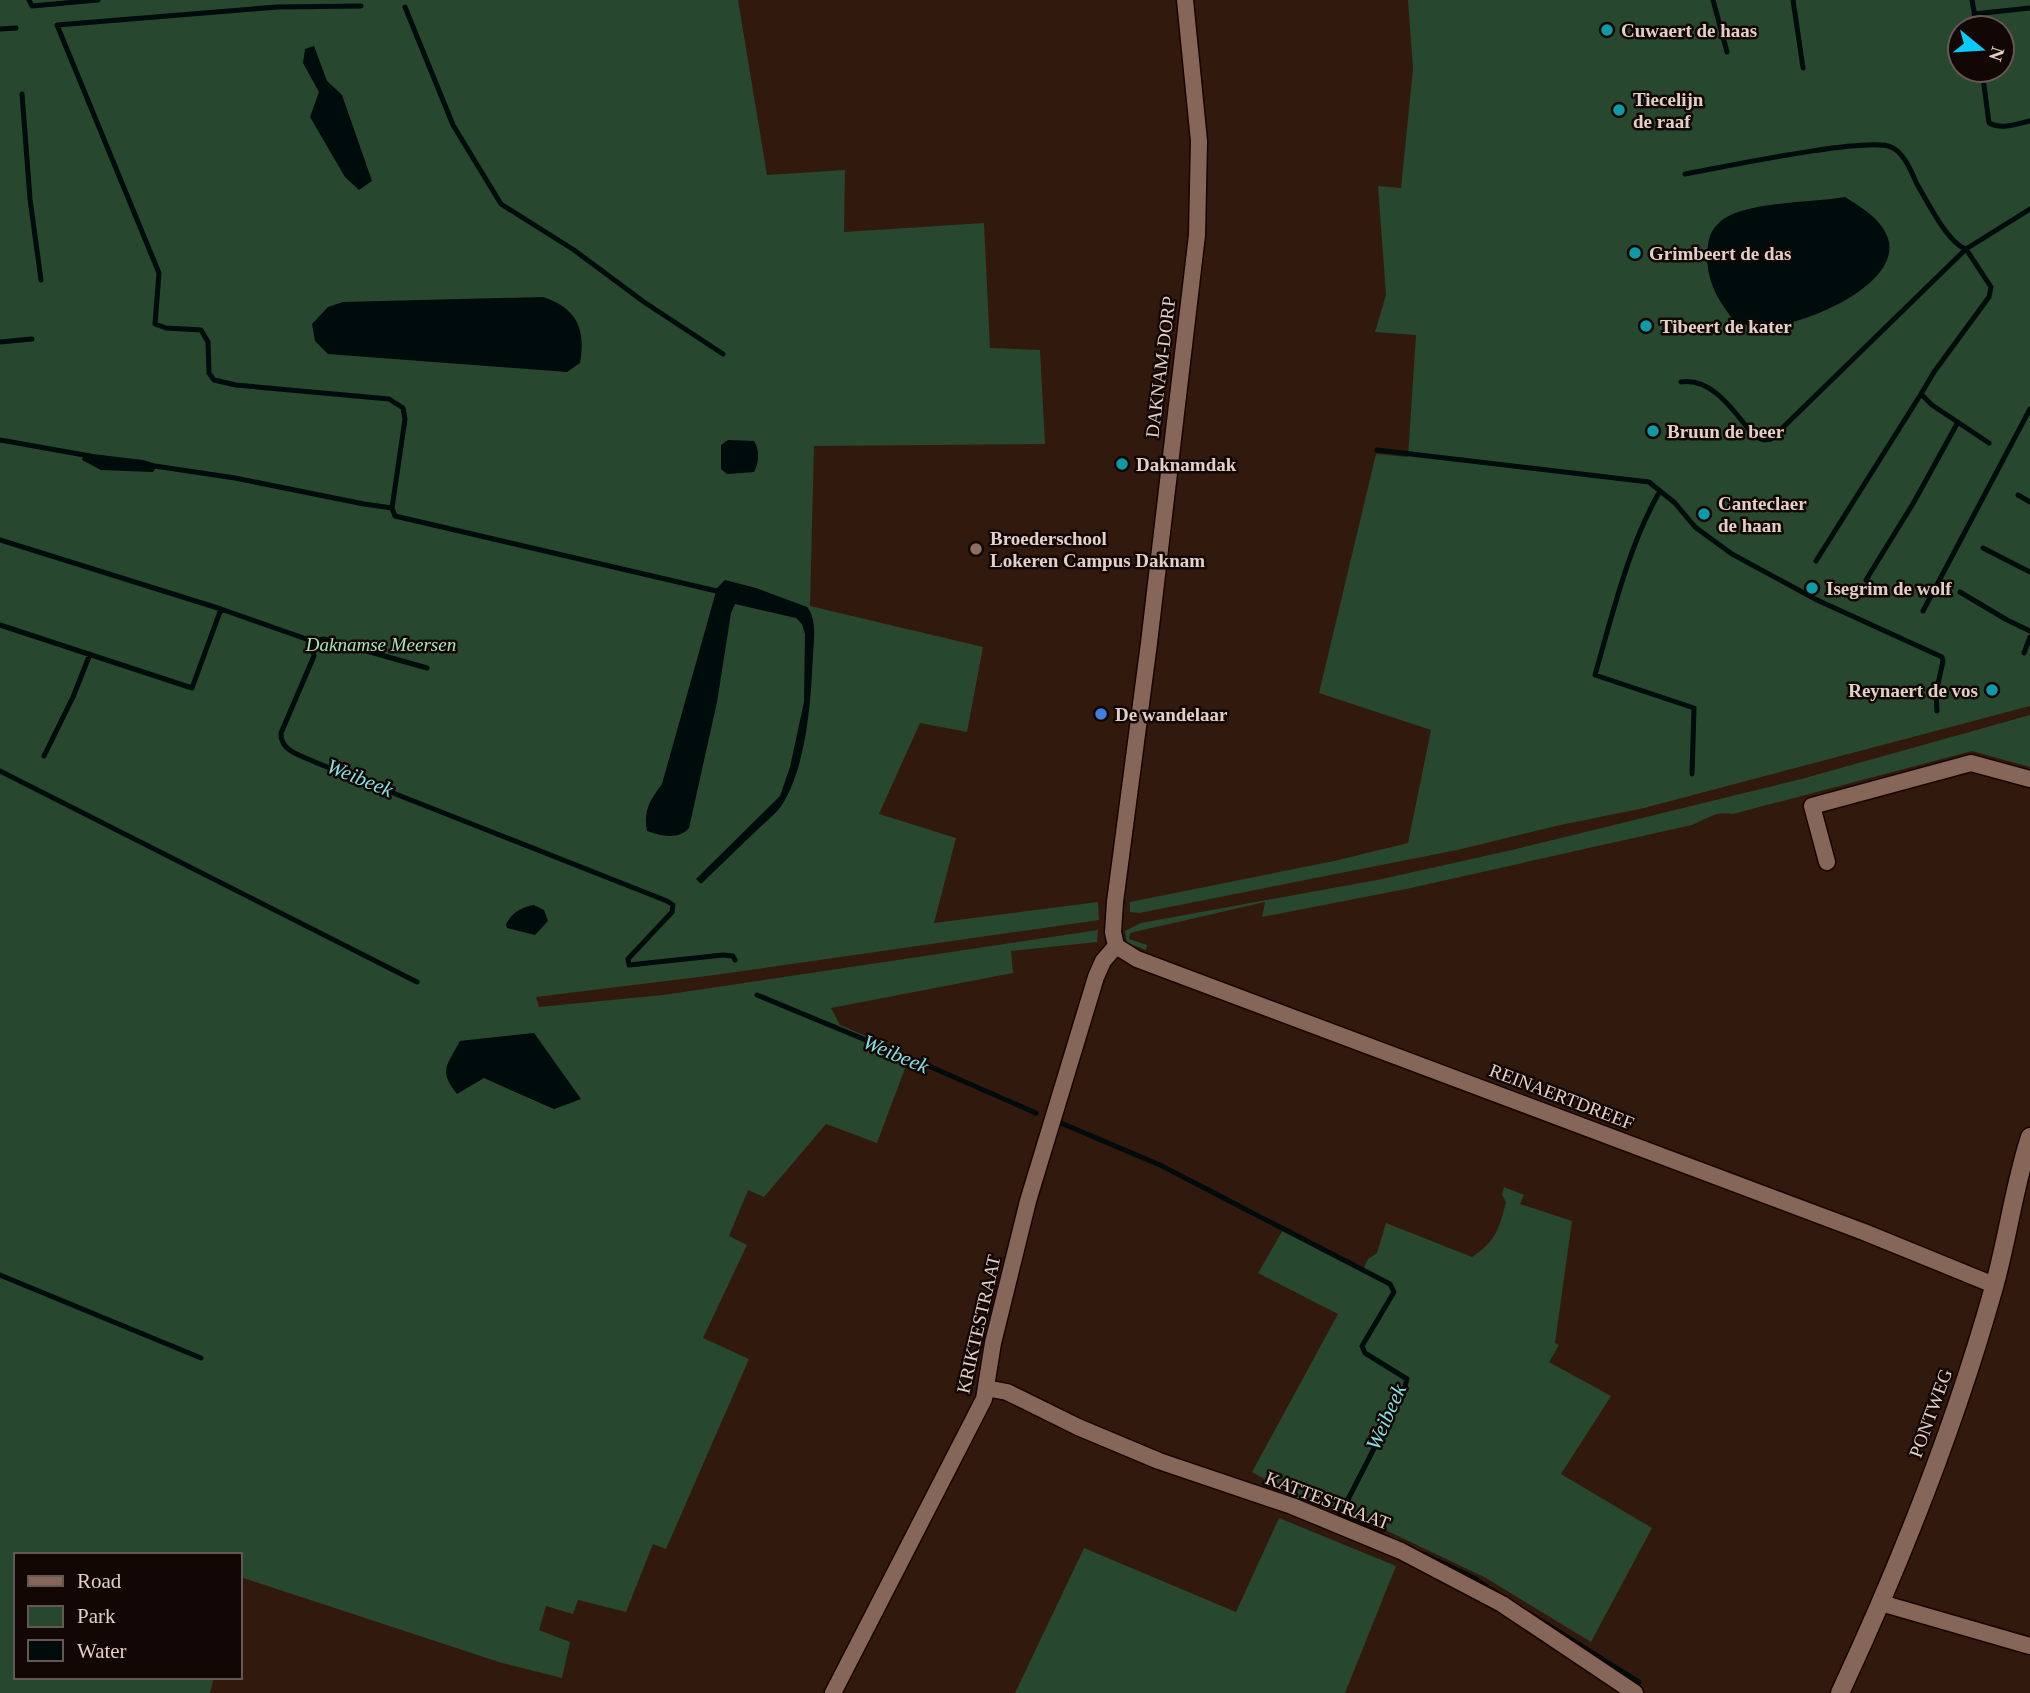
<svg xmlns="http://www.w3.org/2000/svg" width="2030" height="1693" font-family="'Times New Roman',serif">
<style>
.green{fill:#27472e;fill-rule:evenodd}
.water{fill:#000b0c}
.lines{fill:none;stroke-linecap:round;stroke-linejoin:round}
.stream{stroke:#000b0c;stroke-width:5}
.street-casing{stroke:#180400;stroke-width:19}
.secondary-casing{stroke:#180400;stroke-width:21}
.street{stroke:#856659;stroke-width:16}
.secondary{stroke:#856659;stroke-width:18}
.culture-dot{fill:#0f9aa8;stroke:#120704;stroke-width:2.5}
.education-dot{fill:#8d6e63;stroke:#120704;stroke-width:2.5}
.shop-dot{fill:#3f7fe0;stroke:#120704;stroke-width:2.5}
.labels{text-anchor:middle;stroke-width:5;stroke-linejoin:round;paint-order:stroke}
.poi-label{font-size:19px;font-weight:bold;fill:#e1cfc8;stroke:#120704;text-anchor:start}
.street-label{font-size:19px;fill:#e1cfc8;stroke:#120704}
.park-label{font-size:19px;font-style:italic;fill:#a7e5b4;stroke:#120704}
.water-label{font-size:21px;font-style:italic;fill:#80e1e6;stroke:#120704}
</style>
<rect width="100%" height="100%" fill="#32190e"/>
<path class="green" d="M0,0H738L767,175L845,170L844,232L984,223L990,348L1040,350L1045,444L814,446L810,606L983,647L967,732L920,723L879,814L956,838L934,923L1098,902L1099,920L715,975L536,997L539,1007L663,995L1098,930L1097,942L1011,951L1013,973L831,1008L840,1025L910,1055L877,1143L826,1124L764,1197L748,1190L729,1236L747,1245L703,1338L749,1359L666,1549L653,1544L626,1612L578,1600L573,1614L546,1606L539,1630L570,1642L562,1678L502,1663L240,1577V1555H16V1677H214L210,1693H0ZM484,1078L580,1099L554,1109Z
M1408,0H2030V706L1644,808L1556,826L1457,850L1139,913L1130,912V902L1334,861L1408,843L1431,730L1319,693L1376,454L1408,457L1416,335L1375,332L1386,295L1378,186L1401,188L1413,69ZM1960,28H2002V70H1960Z
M2030,715V767L1972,751L1733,814C1715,811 1707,819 1692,825L1406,889L1262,917L1265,902L1130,933L1129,939L1147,945L1146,950L1127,943L1125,931L1141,923L1382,879L1512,850L1805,778Z
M1504,1187L1524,1195L1520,1204L1572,1221L1555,1343L1559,1345L1549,1362L1611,1396L1561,1474L1652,1528L1591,1642L1486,1578L1352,1514L1273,1495L1278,1487L1252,1472L1338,1314L1258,1273L1283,1230L1363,1270L1368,1259L1377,1253L1386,1223L1472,1257C1496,1241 1499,1229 1506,1202L1502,1195Z
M1279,1518L1396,1566L1345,1693H1015L1084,1548L1236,1612Z"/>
<path class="water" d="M314,46L327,81L342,95L372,181L359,190L345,177L310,117L319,92L303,63L305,49Z
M1845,197C1862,208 1884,220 1889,242C1897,287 1803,325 1767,327C1757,328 1745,324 1736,323C1719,302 1707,283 1707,255C1708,242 1709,231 1720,222C1743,201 1813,203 1845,197Z
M543,297C577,308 586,329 580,363L567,372L328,354L315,341L312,324L328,307L343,302Z
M728,440L754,441C760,450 759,463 754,472L727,474L721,469V445Z
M84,453L143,460L153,463L155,469L153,472L101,470L82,460Z
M725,580L756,588L807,607C817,619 814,639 813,654C811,700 807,765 782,805C775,815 764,823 755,832C737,849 719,867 701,884L696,879L780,796L790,767L804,702L805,634L802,624L796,618L735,604L731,613L717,702L689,828C679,840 661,836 647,831C643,811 650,800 662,784L717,588Z
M534,905L544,910L548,921L535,935L507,928L506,924C512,913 521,907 534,905Z
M534,1033L581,1099L554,1109L484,1078L457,1094C438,1070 447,1066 460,1041Z"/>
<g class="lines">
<path class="stream" d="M29,0L32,6L98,0
M1713,0L1727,52
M1793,0L1803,68
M1972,0L1977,28
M361,6L277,7L57,25L159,273L155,324L166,328L201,330L208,342L209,373L214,380L236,385L389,399L403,408L405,419L392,508L395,516L721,592
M405,7L453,125L501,204L574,250L644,302L723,354
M1974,14L2030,8
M0,29L16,28
M1982,70L1989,123C2002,130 2016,124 2030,121
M22,94L30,199L41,280
M1685,174C1718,168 1869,136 1891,147C1905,153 1912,174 1918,186C1928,203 1948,243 1966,249L2030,209
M0,342L32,339
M1681,382C1714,377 1736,415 1755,437L1764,440L1771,439L1966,249L1991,287L1989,297L1934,372L1921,394L1932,405L1989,443
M0,440L90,456
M1377,450L1649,482L1675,503L1695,527L1732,554L1817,600L1942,657L1943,661L1936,693L1937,711
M148,465L235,478L364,504L392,508
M1660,491C1629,544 1612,616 1595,675L1694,708L1692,774
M2018,495L2030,502
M0,540L221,609L312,641L314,656L281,733C280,752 303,756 317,763L667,901L673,905L672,912L628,959L629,965L723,955L733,956L735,960
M1983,548L2030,572
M1816,561L1921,394
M1866,580L1914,502L1958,422
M1960,592L2007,620L2030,631
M1923,611L2030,409
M0,625L192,688L221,609
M312,641L324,639L427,668
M2024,653L2030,637
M44,756L73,697L90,654
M0,771L417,982
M757,995L931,1067L1036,1113
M1061,1123L1160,1165L1390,1284L1394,1292L1362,1346L1365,1353L1407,1379L1404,1390L1340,1515L1388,1538
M0,1275L201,1358
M1423,1554L1472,1577L1500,1595
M1529,1613L1639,1682"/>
<g class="street-casing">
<path id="street" d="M1827,862L1812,806L1971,763L2030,779
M1116,946L1113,932L1115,902L1149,643L1197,235L1199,141L1185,0
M1116,946L1137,959L1864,1232L1994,1285
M986,1388L1007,1392L1078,1427L1159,1461L1292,1506L1401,1551L1502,1604L1635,1693
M1881,1603L2030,1646
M833,1693L984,1399L993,1343L1028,1201L1096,977L1103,961L1116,946"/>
</g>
<g class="secondary-casing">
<path id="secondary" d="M1840,1693C1901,1562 1955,1426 1994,1287C2008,1237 2014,1186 2030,1137"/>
</g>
<use href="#street" class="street"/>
<use href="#secondary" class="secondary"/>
</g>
<g class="culture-dot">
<circle cx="1607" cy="30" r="7"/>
<circle cx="1619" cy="110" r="7"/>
<circle cx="1635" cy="253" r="7"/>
<circle cx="1646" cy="326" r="7"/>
<circle cx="1653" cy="431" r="7"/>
<circle cx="1122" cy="464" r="7"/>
<circle cx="1704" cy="514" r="7"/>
<circle cx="1812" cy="588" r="7"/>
<circle cx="1992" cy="690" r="7"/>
</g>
<circle class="education-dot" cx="976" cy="549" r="7"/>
<circle class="shop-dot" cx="1101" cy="714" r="7"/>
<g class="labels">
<g class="poi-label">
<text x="1621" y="37">Cuwaert de haas</text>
<text x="1633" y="106">Tiecelijn<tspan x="1633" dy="22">de raaf</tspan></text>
<text x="1649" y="260">Grimbeert de das</text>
<text x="1660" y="333">Tibeert de kater</text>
<text x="1667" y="438">Bruun de beer</text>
<text x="1136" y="471">Daknamdak</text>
<text x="1718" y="510">Canteclaer<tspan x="1718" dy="22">de haan</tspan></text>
<text x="990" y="545">Broederschool<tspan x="990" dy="22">Lokeren Campus Daknam</tspan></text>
<text x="1826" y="595">Isegrim de wolf</text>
<text x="1978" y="697" text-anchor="end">Reynaert de vos</text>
<text x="1115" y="721">De wandelaar</text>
</g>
<g class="street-label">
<text transform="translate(1160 367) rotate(-83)" y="7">DAKNAM-DORP</text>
<text transform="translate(1562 1096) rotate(21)" y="7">REINAERTDREEF</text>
<text transform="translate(978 1324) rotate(-77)" y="7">KRIKTESTRAAT</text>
<text transform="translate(1930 1413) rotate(-70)" y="7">PONTWEG</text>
<text transform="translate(1328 1500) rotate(21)" y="7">KATTESTRAAT</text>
</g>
<g class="park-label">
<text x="381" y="651">Daknamse Meersen</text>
</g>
<g class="water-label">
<text transform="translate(360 778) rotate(22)" y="7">Weibeek</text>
<text transform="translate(896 1054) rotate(23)" y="7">Weibeek</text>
<text transform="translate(1386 1417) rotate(-66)" y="7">Weibeek</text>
</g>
</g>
<rect x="14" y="1553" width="228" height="126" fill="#120704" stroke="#655752" stroke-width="2"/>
<rect x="28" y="1576" width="35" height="10" fill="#856659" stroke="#655752" stroke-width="2"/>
<text x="77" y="1588" font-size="21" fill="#e1cfc8">Road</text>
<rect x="28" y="1606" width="35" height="21" fill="#27472e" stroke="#655752" stroke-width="2"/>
<text x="77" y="1623" font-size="21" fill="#e1cfc8">Park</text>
<rect x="28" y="1640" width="35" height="21" fill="#000b0c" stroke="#655752" stroke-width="2"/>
<text x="77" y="1658" font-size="21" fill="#e1cfc8">Water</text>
<g transform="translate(1981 49) rotate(108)"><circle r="33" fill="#120704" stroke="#655752" stroke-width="2"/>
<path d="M0-5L12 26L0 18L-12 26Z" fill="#0acafa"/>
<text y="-10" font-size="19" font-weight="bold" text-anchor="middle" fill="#e1cfc8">N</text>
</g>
</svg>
